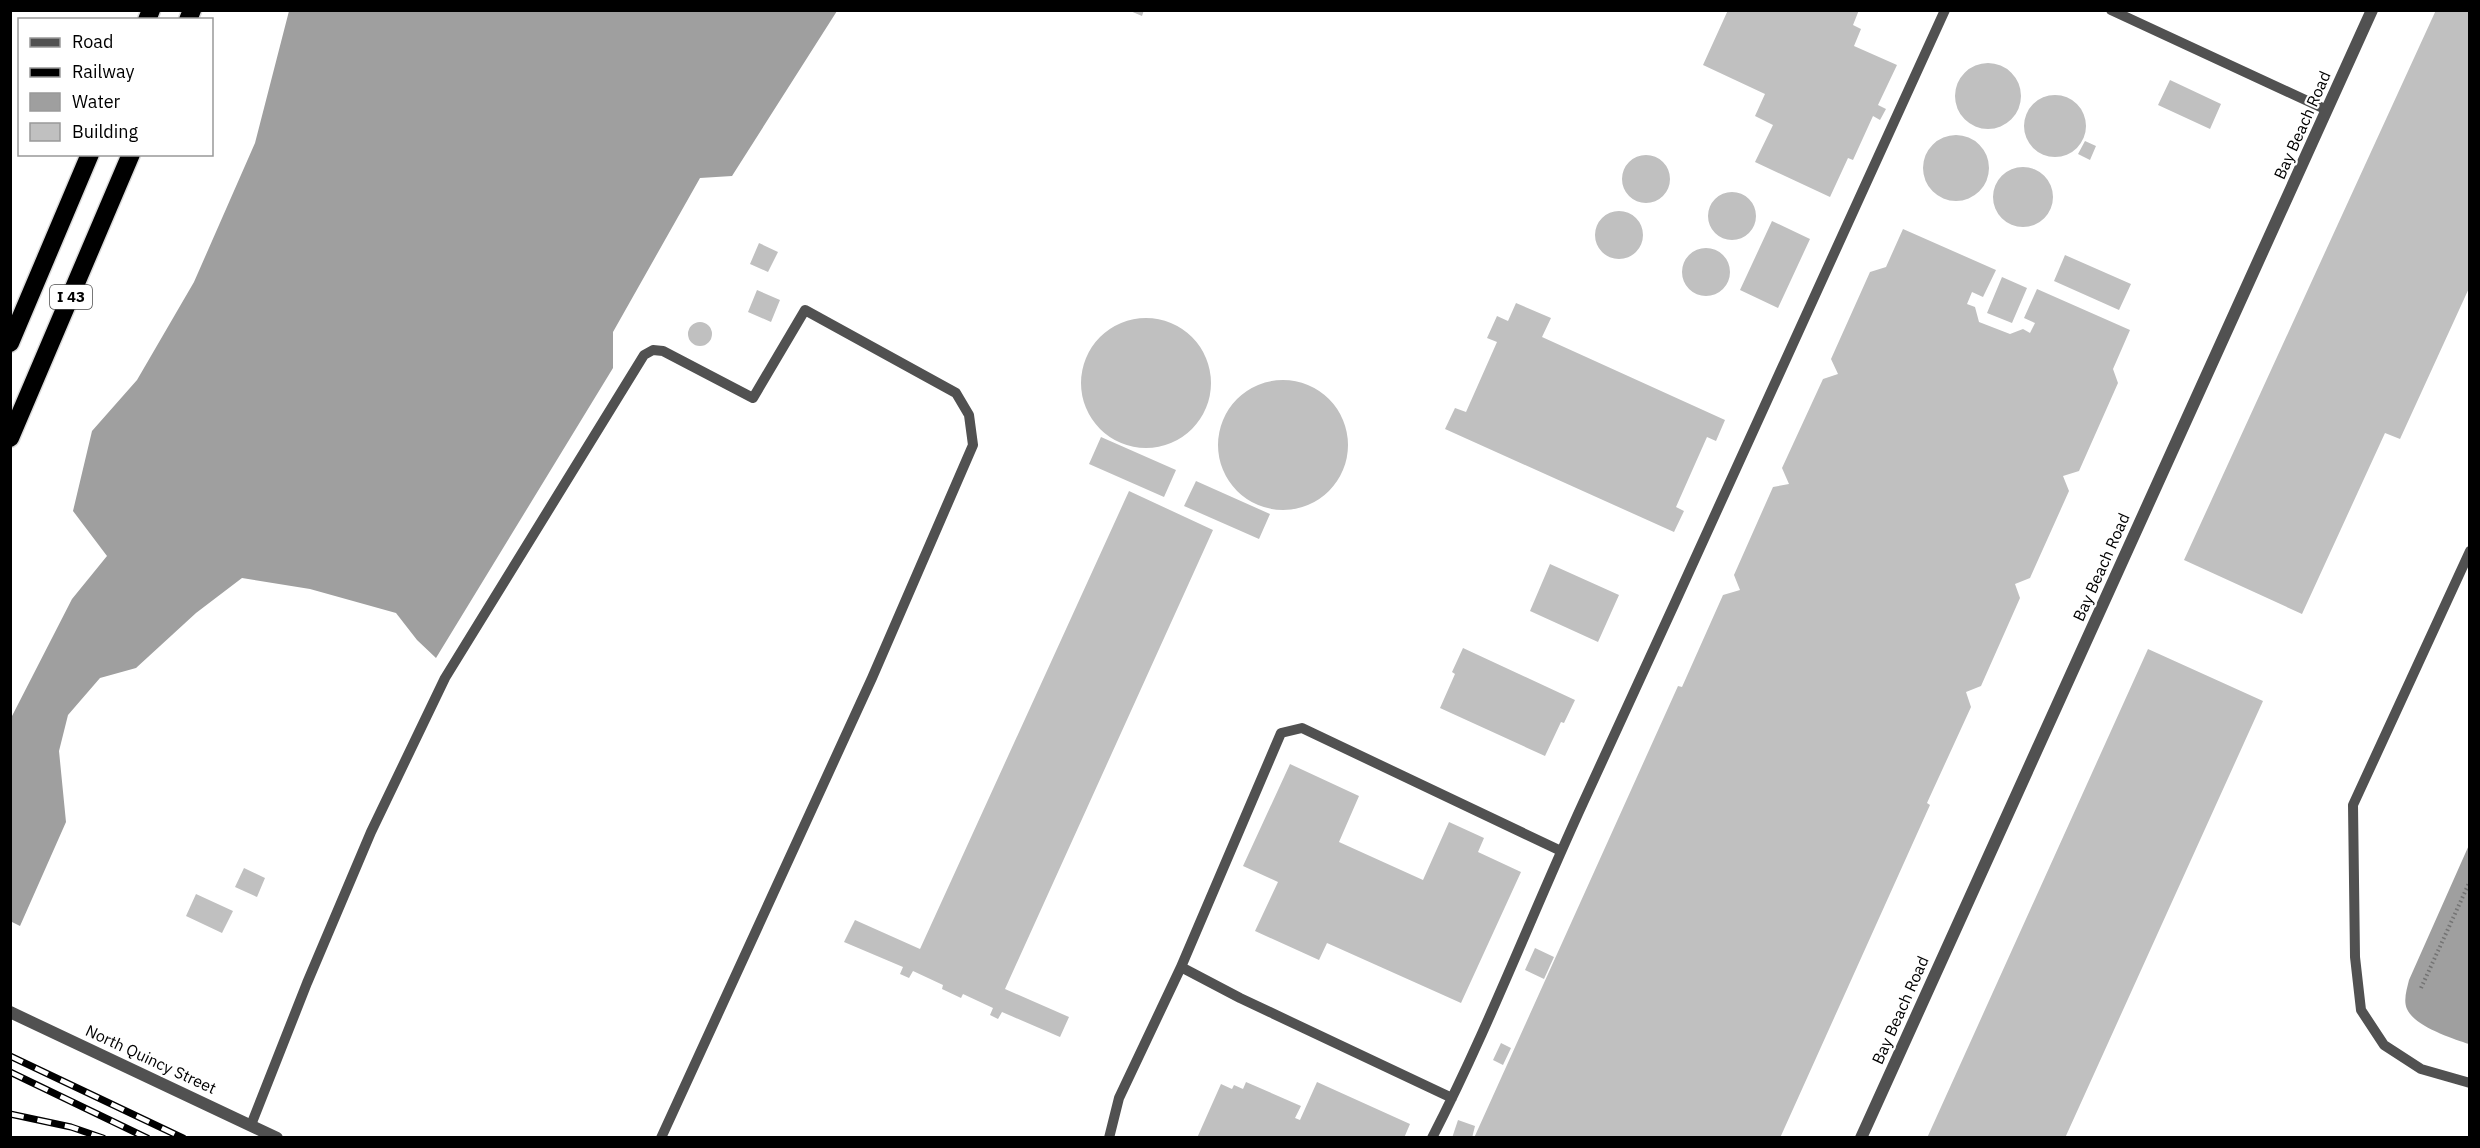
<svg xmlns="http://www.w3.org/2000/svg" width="2480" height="1148" font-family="'IBM Plex Sans',sans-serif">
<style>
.water{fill:#9f9f9f}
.building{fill:#c0c0c0}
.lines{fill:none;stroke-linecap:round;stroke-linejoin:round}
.motorway-casing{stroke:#dbdbdb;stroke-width:21}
.path{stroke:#737373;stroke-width:4;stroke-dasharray:1.5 3;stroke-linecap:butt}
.service{stroke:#515151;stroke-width:10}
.minor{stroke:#515151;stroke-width:12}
.tertiary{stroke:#515151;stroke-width:12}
.motorway{stroke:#000;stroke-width:18}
.rail-casing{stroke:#000;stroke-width:7}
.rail{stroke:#fff;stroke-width:4.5;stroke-dasharray:14;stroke-linecap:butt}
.labels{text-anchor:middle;stroke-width:4.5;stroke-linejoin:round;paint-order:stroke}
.shield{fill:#fff;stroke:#4c4c4c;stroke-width:1.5}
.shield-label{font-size:15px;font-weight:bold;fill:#000}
.street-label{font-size:16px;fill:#000;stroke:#fff}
</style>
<rect width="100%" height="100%" fill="#fff"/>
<path class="water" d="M289,11H837L732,176L700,178L613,332V368L436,658L417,640L396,613L310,589L242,578L196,613L136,668L100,678L68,715L59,751L66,822L20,926L10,921L11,718L72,599L107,556L73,511L92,431L137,380L194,282L255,143Z
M2469,845L2470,1044H2469C2453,1039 2414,1026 2407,1009C2403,1000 2407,989 2409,980Z"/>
<path class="building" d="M1128,10H1144L1142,16Z
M1728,10H1859L1853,25L1861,29L1854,46L1897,65L1878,105L1886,109L1880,120L1873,116L1853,160L1848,158L1830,197L1755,162L1773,125L1755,116L1765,94L1703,65Z
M2436,10H2470V286L2400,439L2385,433L2302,614L2184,560Z
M1955 96a33 33 0 1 1 66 0a33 33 0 1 1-66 0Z
M2170,80L2221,104L2210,129L2158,105Z
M2024 126a31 31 0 1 1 62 0a31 31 0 1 1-62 0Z
M1923 168a33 33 0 1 1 66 0a33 33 0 1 1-66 0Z
M2085,141L2096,146L2090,160L2078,154Z
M1622 179a24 24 0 1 1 48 0a24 24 0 1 1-48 0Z
M1993 197a30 30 0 1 1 60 0a30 30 0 1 1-60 0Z
M1708 216a24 24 0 1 1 48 0a24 24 0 1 1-48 0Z
M1595 235a24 24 0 1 1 48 0a24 24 0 1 1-48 0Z
M1772,221L1810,239L1778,308L1740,290Z
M1903,229L1996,270L1983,297L1972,292L1967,304L1975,307L1979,322L2010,334L2023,329L2030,333L2035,323L2024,318L2037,289L2130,330L2113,369L2118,383L2079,471L2063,476L2069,491L2030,578L2015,584L2020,598L1981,686L1966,692L1971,707L1927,803L1930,805L1780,1138H1474L1678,686L1682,687L1723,595L1740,590L1734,575L1773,487L1789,484L1782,468L1823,379L1838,374L1831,359L1870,272L1886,267Z
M759,243L778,252L768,272L750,264Z
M1682 272a24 24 0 1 1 48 0a24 24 0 1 1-48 0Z
M2065,255L2131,284L2119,310L2054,281Z
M2002,277L2027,288L2012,323L1987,313Z
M757,290L780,300L771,322L748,312Z
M1516,303L1551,318L1542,337L1725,420L1716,441L1707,437L1676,507L1684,511L1674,532L1445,429L1455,408L1466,412L1497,342L1487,338L1497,316L1508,321Z
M1081 383a65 65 0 1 1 130 0a65 65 0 1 1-130 0Z
M688 334a12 12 0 1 1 24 0a12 12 0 1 1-24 0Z
M1218 445a65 65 0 1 1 130 0a65 65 0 1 1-130 0Z
M1101,437L1176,470L1164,497L1089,464Z
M1196,481L1270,514L1259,539L1184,506Z
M1129,491L1213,530L1005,989L1069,1017L1060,1037L1002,1012L998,1019L990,1015L993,1008L963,994L961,998L942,989L943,985L913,971L909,978L900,974L903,967L844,942L855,920L920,949Z
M1550,564L1619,595L1598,642L1530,611Z
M1463,648L1575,700L1564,723L1561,722L1545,756L1440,708L1455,674L1452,672Z
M2148,649L2263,701L2065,1138H1927Z
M1290,764L1359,796L1339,842L1423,880L1449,822L1484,838L1478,852L1521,872L1461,1003L1327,943L1319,960L1255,931L1278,882L1243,866Z
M244,868L265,878L257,897L235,887Z
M196,894L233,911L222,933L186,916Z
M1535,948L1554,957L1544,979L1525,970Z
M1501,1043L1511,1048L1503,1065L1493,1060Z
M1246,1082L1301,1106L1295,1118L1300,1120L1317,1082L1410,1124L1404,1138H1197L1221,1084L1232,1089L1234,1085L1243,1089Z
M1458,1120L1475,1126L1472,1138H1452Z"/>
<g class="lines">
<g class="motorway-casing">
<path id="motorway" d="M147,20L151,10
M188,20L192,10
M10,343L90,154
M10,438L131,154"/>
</g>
<path class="path" d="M2421,988L2470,881"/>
<path class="service" d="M2111,10L2327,110
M2470,551L2353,805L2355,957L2361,1010L2384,1045L2421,1069L2470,1083
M1452,1098L1240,998L1181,967L1281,733L1302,728L1561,851
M251,1125L307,983L371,832L445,678L644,355L653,350L663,351L753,398L805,310L956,393L969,415L973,445L872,678L661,1138
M1109,1138L1119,1098L1181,967
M1432,1138C1488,1029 1532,914 1583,803C1704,539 1826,276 1945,10"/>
<path class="minor" d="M1861,1138L2372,10"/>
<path class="tertiary" d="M10,1012L277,1138"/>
<use href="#motorway" class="motorway"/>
<g class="rail-casing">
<path id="rail" d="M10,1056L183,1138
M10,1072L147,1138
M10,1114L71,1127L103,1138"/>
</g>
<use href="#rail" class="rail"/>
</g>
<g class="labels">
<rect class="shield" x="50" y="285" width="42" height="24" rx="4.5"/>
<g class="shield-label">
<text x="71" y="302">I 43</text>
</g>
<g class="street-label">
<text transform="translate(2302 125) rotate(-66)" y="6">Bay Beach Road</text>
<text transform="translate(2101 567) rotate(-66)" y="6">Bay Beach Road</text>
<text transform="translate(1900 1010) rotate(-66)" y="6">Bay Beach Road</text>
<text transform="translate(151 1059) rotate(25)" y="6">North Quincy Street</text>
</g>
</g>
<rect width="2480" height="1148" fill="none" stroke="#000000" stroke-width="24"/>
<rect x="18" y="18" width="195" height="138" fill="#ffffff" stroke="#999999" stroke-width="1.5"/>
<rect x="30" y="38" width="30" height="9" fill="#515151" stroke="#999999" stroke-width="1.5"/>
<text x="72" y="48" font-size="18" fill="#000000">Road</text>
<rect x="30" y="68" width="30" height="9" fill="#000000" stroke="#999999" stroke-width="1.5"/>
<text x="72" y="78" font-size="18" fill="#000000">Railway</text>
<rect x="30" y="93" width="30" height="18" fill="#9f9f9f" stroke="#999999" stroke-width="1.5"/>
<text x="72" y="108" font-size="18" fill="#000000">Water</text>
<rect x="30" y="123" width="30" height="18" fill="#c0c0c0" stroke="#999999" stroke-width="1.5"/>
<text x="72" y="138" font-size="18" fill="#000000">Building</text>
</svg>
